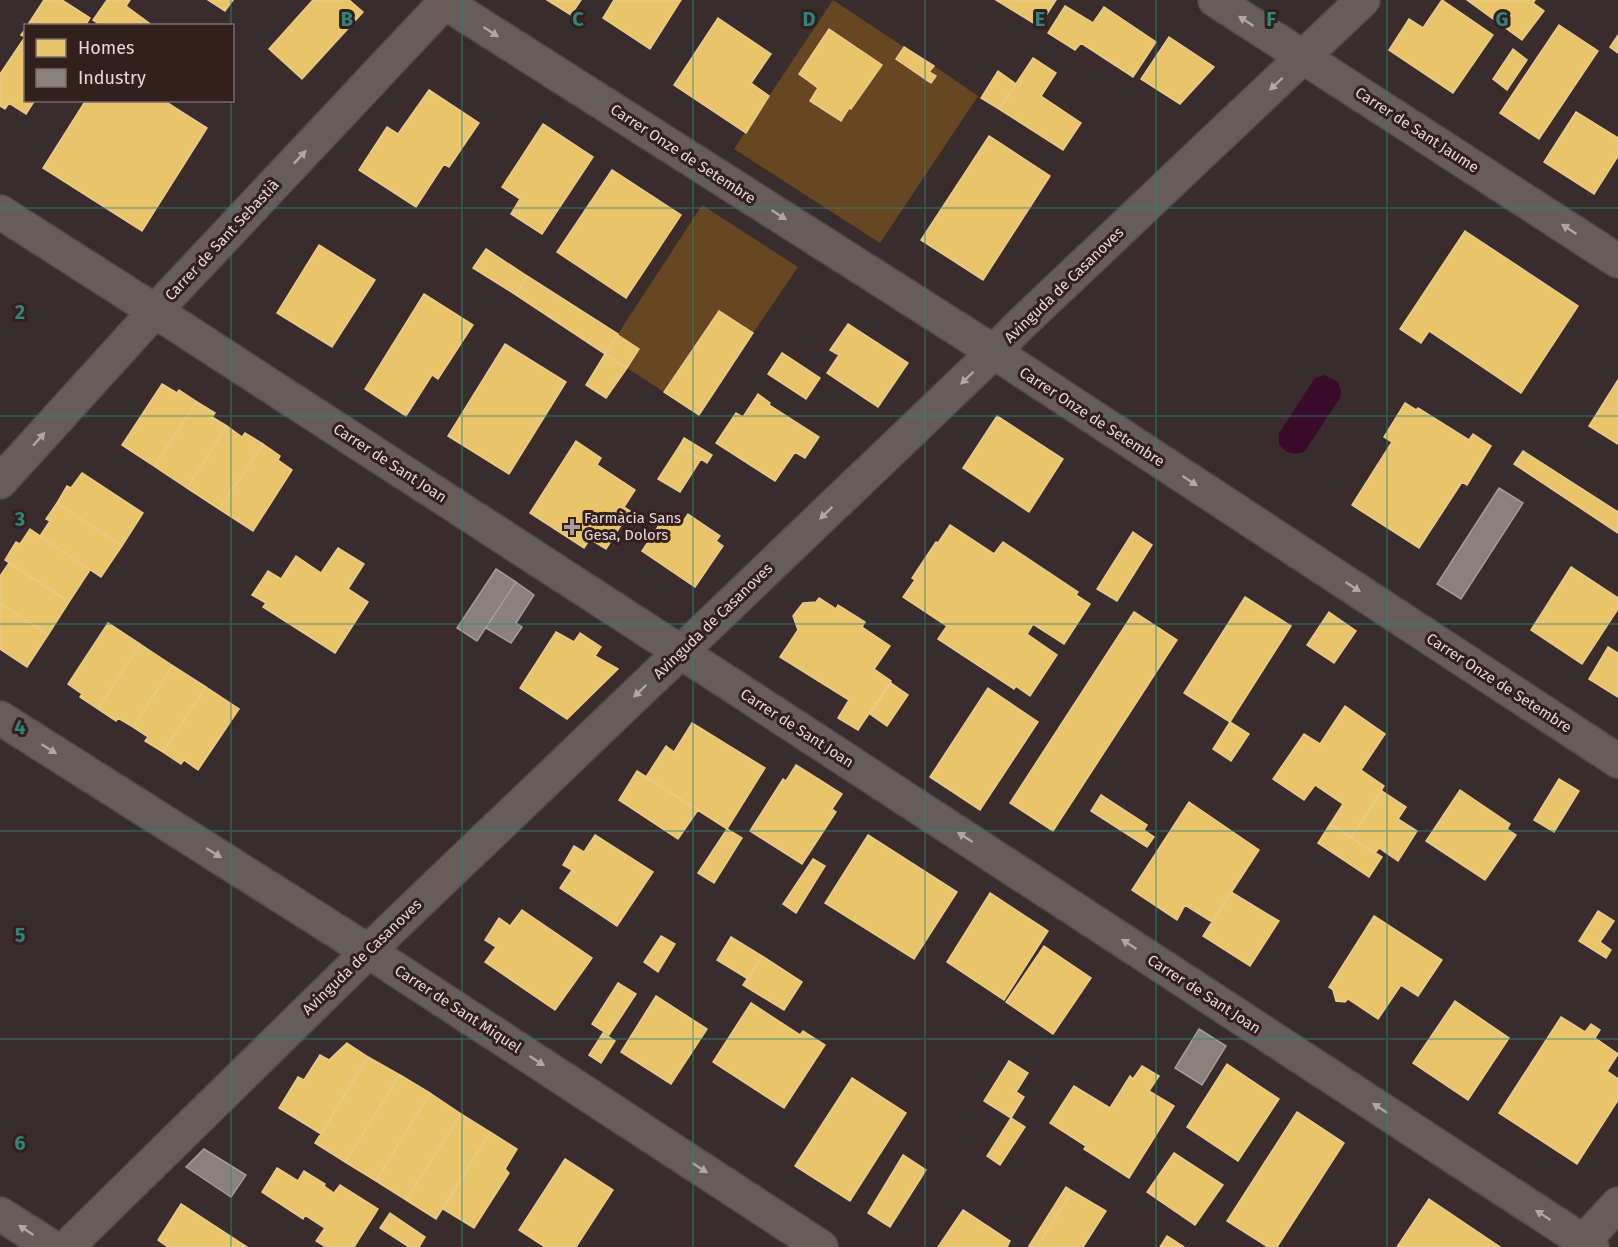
<svg xmlns="http://www.w3.org/2000/svg" width="1618" height="1247" font-family="'Fira Sans',sans-serif">
<style>
.green{fill:#664721;fill-rule:evenodd}
.water{fill:#3a0a2b}
.homes{fill:#e9c46a;stroke:#e8ca8a;stroke-width:1.5}
.industry{fill:#8a817c;stroke:#a59b97;stroke-width:1.5}
.lines{fill:none;stroke-linecap:round;stroke-linejoin:round}
.street-casing{stroke:#534948;stroke-width:36}
.street{stroke:#665c58;stroke-width:33}
.oneway{fill:#b2a6a4}
.grid{fill:none;stroke:#2f857e;stroke-width:1.5;stroke-opacity:0.55}
.poi-dot{fill:#a89c9a;stroke:#33201d;stroke-width:2}
.labels{text-anchor:middle;stroke-width:6;stroke-linejoin:round;paint-order:stroke}
.street-label{font-size:15px;fill:#e5d8d6;stroke:#33201d}
.poi-label{font-size:15px;fill:#e5d8d6;stroke:#33201d;text-anchor:start}
.grid-label{font-size:20px;text-anchor:middle;font-weight:bold;fill:#2f857e;stroke:#33201d;stroke-width:6;stroke-linejoin:round;paint-order:stroke}
</style>
<rect width="100%" height="100%" fill="#382d2c"/>
<path class="green" d="M833,0L904,47L896,59L935,76L929,72L934,66L978,96L880,243L734,149ZM829,29L882,65L852,109L849,108L841,121L810,101L818,88L799,74Z
M702,205L798,267L753,333L719,311L664,392L627,368L618,334Z"/>
<path class="water" d="M1325,375L1338,382L1341,391L1340,398L1305,451C1294,456 1286,454 1279,444V433L1315,378Z"/>
<path class="homes" d="M44,0H62L90,18L85,26H27Z
M107,0H130L126,6L153,26H102L93,20Z
M208,0H233L225,11Z
M313,0H349L363,12L302,79L269,49Z
M547,0H581L571,15Z
M614,0H681L650,49L603,18Z
M996,0H1056L1047,14L1042,11L1035,24Z
M1442,0L1493,35L1453,93L1389,50L1409,19L1423,28Z
M1467,0H1535L1533,3L1544,11L1522,40Z
M1065,6L1093,23L1104,7L1156,42L1133,77L1081,43L1075,50L1048,33Z
M718,18L771,54L751,83L769,96L746,133L674,85Z
M1559,25L1598,51L1539,139L1500,113Z
M26,28V100H35L26,114L9,103L5,109L0,106V74L25,37L21,35Z
M829,29L882,65L851,109L849,108L841,121L810,101L818,88L799,74Z
M1618,35V53L1610,47Z
M1169,37L1214,67L1180,104L1141,79Z
M904,47L934,66L929,72L936,76L931,83L896,59Z
M1513,49L1527,60L1507,90L1493,79Z
M1033,58L1056,73L1041,96L1081,123L1063,150L999,109Z
M998,71L1016,84L999,109L981,98Z
M429,90L479,123L449,167L444,164L416,207L359,170L387,127L398,134Z
M86,100H163L207,128L142,231L43,168Z
M1576,112L1618,138V156L1594,194L1544,162Z
M543,124L593,157L542,234L511,214L520,199L502,187Z
M989,136L1050,176L983,280L921,240Z
M612,170L681,215L626,298L557,252Z
M1465,231L1578,306L1521,393L1429,331L1421,343L1400,329Z
M319,245L375,280L332,347L277,313Z
M486,249L527,276L516,295L473,268Z
M527,276L618,334L605,354L516,295Z
M424,294L473,325L438,379L432,375L406,416L365,389Z
M719,311L753,333L699,415L664,392Z
M848,324L908,363L878,407L827,373L839,355L830,350Z
M618,335L639,349L627,368L605,354Z
M505,344L566,382L509,474L448,436Z
M782,353L820,378L806,399L768,374Z
M605,354L627,368L606,398L586,385Z
M1618,380V444L1589,426Z
M162,384L177,393L179,390L197,402L154,466L122,445Z
M758,394L770,403L769,405L819,437L805,458L795,452L775,481L716,443L736,413L743,417Z
M197,402L215,413L212,417L227,426L187,488L154,466Z
M1405,403L1416,410L1418,408L1469,440L1473,434L1491,446L1467,485L1462,482L1419,548L1352,505L1392,442L1384,437Z
M997,416L1063,459L1029,512L963,468Z
M227,426L242,437L245,433L263,444L219,509L187,488Z
M684,438L712,455L707,463L680,445Z
M576,441L601,458L597,465L635,490L624,507L630,511L606,549L590,539L584,548L530,513Z
M263,444L280,456L278,460L292,470L253,531L219,509Z
M680,445L701,459L680,492L658,479Z
M1523,451L1618,512V533L1514,464Z
M82,473L143,513L122,546L57,503L67,486L71,488Z
M57,503L122,546L101,577L40,536L50,521L46,519Z
M688,514L720,536L716,541L723,546L695,587L642,551L665,516L680,526Z
M950,525L994,554L1003,542L1078,592L1076,595L1090,604L1064,644L1033,624L1027,634L1057,655L1030,696L1016,686L1014,689L938,639L947,626L903,597L915,580L912,578L936,542L938,543Z
M30,529L90,570L69,602L5,560L16,542L20,544Z
M1133,532L1152,545L1117,601L1097,589Z
M338,548L364,564L348,589L368,602L335,653L263,607L266,603L252,595L268,571L281,579L296,556L321,573Z
M9,563L69,602L48,635L0,603V576Z
M1571,567L1618,598V609L1582,664L1531,630Z
M1245,597L1291,626L1230,722L1184,693Z
M819,598L836,609L838,605L865,622L862,627L890,646L874,669L891,681L858,730L838,718L849,700L780,657L798,630L793,616L803,603L816,602Z
M0,603L48,635L27,667L0,649Z
M1134,612L1177,640L1053,831L1010,803Z
M1329,612L1356,631L1334,663L1307,645Z
M108,623L140,644L98,709L80,697L82,694L68,684Z
M556,632L574,642L580,633L601,647L595,656L618,669L567,719L520,688Z
M140,644L173,666L133,727L118,718L116,721L98,709Z
M1608,647L1618,653V697L1589,679Z
M173,666L206,687L163,752L145,741L148,737L133,727Z
M891,683L908,695L887,726L870,714Z
M206,687L239,709L198,770L184,760L181,764L163,752Z
M988,688L1038,722L980,810L930,777Z
M1345,706L1385,734L1361,770L1384,786L1351,838L1330,824L1343,804L1315,785L1304,800L1273,779L1304,734L1320,744Z
M1230,722L1249,734L1231,761L1213,749Z
M692,723L765,768L727,829L646,777L666,746L674,752Z
M796,765L842,794L832,809L836,812L802,864L750,831L783,779L786,781Z
M637,771L698,810L678,839L619,800Z
M1559,779L1579,791L1554,832L1534,820Z
M1460,790L1510,824L1507,829L1516,835L1485,880L1426,841Z
M1382,791L1406,807L1398,819L1417,831L1398,861L1379,848L1375,853L1351,838Z
M1101,795L1147,825L1144,830L1154,837L1147,847L1091,811Z
M1189,802L1259,850L1212,922L1185,905L1177,920L1132,890Z
M1330,824L1382,857L1369,877L1318,843Z
M727,829L742,838L714,883L698,873Z
M595,835L653,872L617,926L560,888L572,870L563,865L574,846L584,852Z
M868,835L957,892L914,959L825,903Z
M813,859L825,866L796,913L783,904Z
M1231,892L1279,921L1250,966L1203,936Z
M990,893L1048,931L1004,1000L947,962Z
M522,910L592,958L555,1010L485,962L496,947L485,940L499,918L510,926Z
M1598,911L1614,921L1600,942L1611,950L1606,958L1579,941Z
M1374,916L1442,960L1418,996L1401,985L1378,1019L1348,999L1345,1002L1336,1001L1333,990L1329,987Z
M661,936L675,944L658,972L644,962Z
M731,937L762,956L748,979L717,960Z
M1044,946L1091,978L1053,1034L1006,1002Z
M762,956L802,982L784,1010L743,985Z
M618,983L636,994L609,1035L592,1024Z
M656,996L707,1029L671,1084L621,1052Z
M1455,1001L1509,1038L1468,1100L1413,1063Z
M751,1003L800,1035L803,1031L825,1045L784,1108L713,1062Z
M1561,1017L1585,1032L1591,1024L1600,1030L1595,1038L1618,1054L1607,1071L1618,1079V1100L1577,1164L1499,1113Z
M603,1033L615,1041L601,1063L589,1055Z
M347,1043L368,1057L321,1134L279,1108L298,1077L304,1080L320,1055L329,1060Z
M368,1057L400,1075L345,1162L315,1143Z
M1009,1061L1028,1073L1016,1092L1024,1097L1011,1118L984,1101Z
M1227,1064L1279,1099L1238,1161L1187,1127Z
M1142,1066L1159,1076L1149,1091L1174,1106L1129,1178L1084,1149L1086,1146L1050,1123L1074,1086L1110,1108L1130,1076L1133,1079Z
M400,1075L430,1093L376,1181L345,1162Z
M852,1078L906,1113L850,1201L795,1166Z
M430,1093L461,1114L406,1200L376,1181Z
M1297,1112L1344,1143L1277,1247H1268L1227,1221Z
M461,1114L490,1132L436,1219L406,1200Z
M1011,1118L1025,1127L1000,1165L987,1156Z
M490,1132L517,1149L505,1169L509,1173L474,1228L443,1209Z
M1174,1153L1223,1185L1195,1225L1147,1192Z
M903,1155L926,1170L890,1227L868,1213Z
M565,1159L613,1190L576,1247H545L519,1230Z
M277,1168L298,1181L304,1171L325,1184L324,1186L334,1193L340,1185L378,1209L354,1247H326L316,1241L325,1228L305,1215L303,1219L262,1192Z
M1066,1187L1072,1191L1037,1247L1029,1246Z
M1072,1191L1106,1211L1083,1247H1037Z
M1429,1199L1500,1247H1397Z
M181,1204L247,1247H168L158,1240Z
M963,1210L1010,1241L1007,1247H938Z
M390,1213L425,1237L419,1247H409L380,1228Z
M1167,1236L1184,1247H1160Z"/>
<path class="industry" d="M1499,488L1523,503L1461,599L1437,584Z
M496,569L516,582L477,641L457,628Z
M516,582L534,595L516,623L522,627L511,643L486,628Z
M1199,1029L1226,1046L1202,1085L1175,1068Z
M204,1149L246,1175L231,1197L186,1167Z"/>
<g class="lines">
<g class="street-casing">
<path id="street" d="M441,0L994,352L1618,761
M1215,0L1618,261
M0,212L155,311L713,673L1592,1247
M0,482L155,311L447,0
M0,718L368,951L821,1247
M0,1214L52,1247
M67,1247L389,931L994,352L1019,326L1363,0
M1578,1247L1618,1204"/>
</g>
<use href="#street" class="street"/>
</g>
<defs><path id="oneway-solid" d="M-6-.8H1V-3.2L6.5 0L1 3.2V.8H-6Z" transform="scale(1.5)"/></defs>
<g class="oneway">
<use href="#oneway-solid" transform="translate(1246 21) rotate(-147)"/>
<use href="#oneway-solid" transform="translate(491 32) rotate(33)"/>
<use href="#oneway-solid" transform="translate(1276 84) rotate(137)"/>
<use href="#oneway-solid" transform="translate(300 157) rotate(-47)"/>
<use href="#oneway-solid" transform="translate(779 215) rotate(33)"/>
<use href="#oneway-solid" transform="translate(1569 229) rotate(-147)"/>
<use href="#oneway-solid" transform="translate(967 378) rotate(136)"/>
<use href="#oneway-solid" transform="translate(39 439) rotate(-48)"/>
<use href="#oneway-solid" transform="translate(1190 481) rotate(33)"/>
<use href="#oneway-solid" transform="translate(826 513) rotate(136)"/>
<use href="#oneway-solid" transform="translate(1353 587) rotate(33)"/>
<use href="#oneway-solid" transform="translate(640 691) rotate(136)"/>
<use href="#oneway-solid" transform="translate(49 749) rotate(32)"/>
<use href="#oneway-solid" transform="translate(965 837) rotate(-147)"/>
<use href="#oneway-solid" transform="translate(214 853) rotate(32)"/>
<use href="#oneway-solid" transform="translate(1129 944) rotate(-147)"/>
<use href="#oneway-solid" transform="translate(537 1061) rotate(33)"/>
<use href="#oneway-solid" transform="translate(1380 1108) rotate(-147)"/>
<use href="#oneway-solid" transform="translate(700 1168) rotate(33)"/>
<use href="#oneway-solid" transform="translate(1543 1215) rotate(-147)"/>
<use href="#oneway-solid" transform="translate(26 1230) rotate(-147)"/>
</g>
<path class="grid" d="M231,0V26M462,0V1247M693,0V1247M925,0V1247M1156,0V1247M1387,0V1247M231,100V1247M0,208H1618M0,416H1618M0,624H1618M0,831H1618M0,1039H1618"/>
<path class="poi-dot" d="M569 518h6v6h6v6h-6v6h-6v-6h-6v-6h6z"/>
<g class="labels">
<g class="street-label">
<text transform="translate(1417 130) rotate(33)" y="5">Carrer de Sant Jaume</text>
<text transform="translate(683 154) rotate(33)" y="5">Carrer Onze de Setembre</text>
<text transform="translate(222 240) rotate(-47)" y="5">Carrer de Sant Sebastià</text>
<text transform="translate(1064 285) rotate(-44)" y="5">Avinguda de Casanoves</text>
<text transform="translate(1092 417) rotate(33)" y="5">Carrer Onze de Setembre</text>
<text transform="translate(390 463) rotate(33)" y="5">Carrer de Sant Joan</text>
<text transform="translate(713 621) rotate(-44)" y="5">Avinguda de Casanoves</text>
<text transform="translate(1499 683) rotate(33)" y="5">Carrer Onze de Setembre</text>
<text transform="translate(797 728) rotate(33)" y="5">Carrer de Sant Joan</text>
<text transform="translate(362 957) rotate(-44)" y="5">Avinguda de Casanoves</text>
<text transform="translate(1204 994) rotate(33)" y="5">Carrer de Sant Joan</text>
<text transform="translate(458 1009) rotate(33)" y="5">Carrer de Sant Miquel</text>
</g>
<g class="poi-label">
<text x="584" y="523">Farmàcia Sans<tspan x="584" dy="17">Gesa, Dolors</tspan></text>
</g>
</g>
<g class="grid-label">
<text x="347" y="26">B</text>
<text x="578" y="26">C</text>
<text x="809" y="26">D</text>
<text x="1040" y="26">E</text>
<text x="1271" y="26">F</text>
<text x="1502" y="26">G</text>
<text x="20" y="319">2</text>
<text x="20" y="526">3</text>
<text x="20" y="734">4</text>
<text x="20" y="942">5</text>
<text x="20" y="1150">6</text>
</g>
<rect x="24" y="24" width="210" height="78" fill="#33201d" stroke="#7a6a67" stroke-width="1.5"/>
<rect x="36" y="39" width="30" height="18" fill="#e9c46a" stroke="#7a6a67" stroke-width="1.5"/>
<text x="78" y="54" font-size="18" fill="#e5d8d6">Homes</text>
<rect x="36" y="69" width="30" height="18" fill="#8a817c" stroke="#7a6a67" stroke-width="1.5"/>
<text x="78" y="84" font-size="18" fill="#e5d8d6">Industry</text>
</svg>
